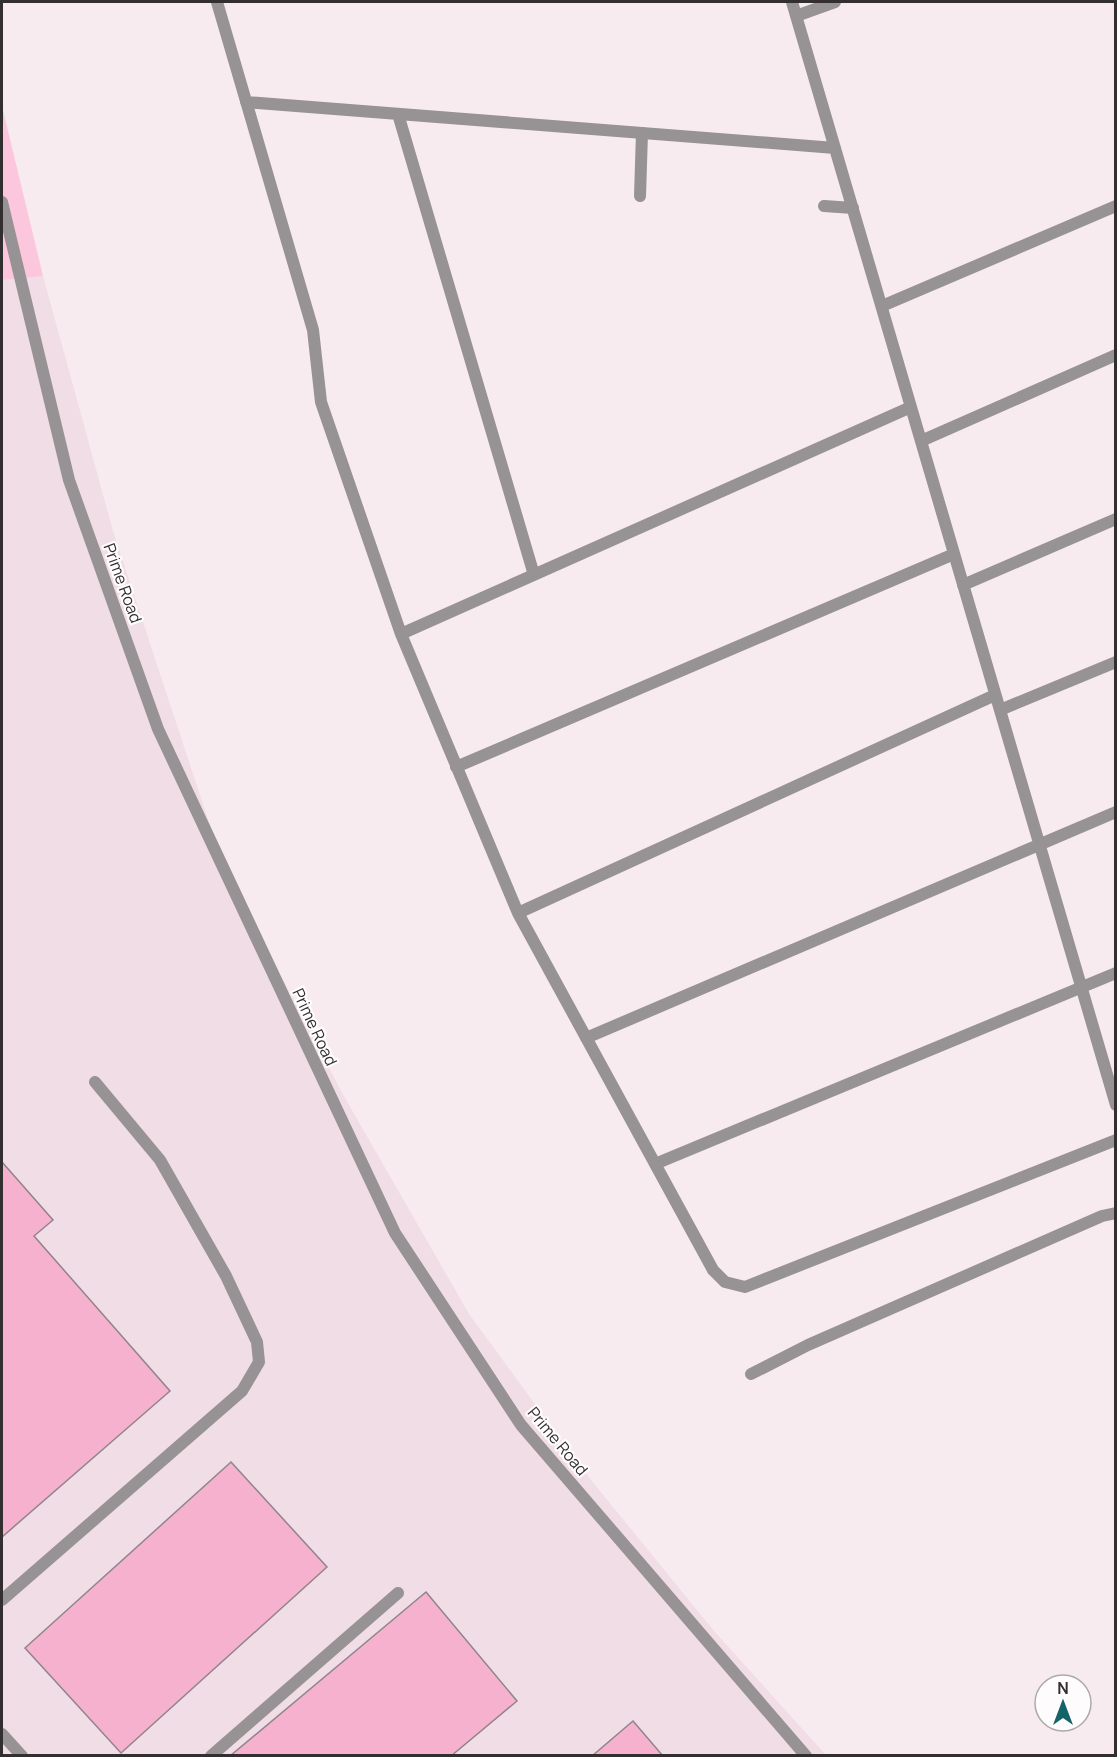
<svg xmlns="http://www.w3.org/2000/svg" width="1117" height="1757" font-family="Manrope,sans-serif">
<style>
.built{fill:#f1dde5}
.green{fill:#fcc6dc}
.building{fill:#f6b1cf;stroke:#90858a;stroke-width:1.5}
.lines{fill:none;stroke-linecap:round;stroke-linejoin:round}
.lane{stroke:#979294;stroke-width:12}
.street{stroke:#979294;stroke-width:12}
.labels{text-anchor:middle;stroke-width:4.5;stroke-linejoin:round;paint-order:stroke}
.street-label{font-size:16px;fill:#332e30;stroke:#fefcfc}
</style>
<rect width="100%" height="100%" fill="#f7ebf0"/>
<path class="built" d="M2,274L43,276L113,531L222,862L341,1091L469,1314L587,1475L714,1631L826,1755L2,1756Z"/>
<path class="green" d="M2,106L43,276L2,280Z"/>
<path class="building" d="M2,1162L53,1220L34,1236L170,1391L2,1537Z
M231,1462L327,1567L121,1753L25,1648Z
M426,1592L517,1701L451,1756H230Z
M633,1721L663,1756H592Z"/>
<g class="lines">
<path class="lane" d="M640,196L642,133
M824,206L853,208
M2,1600L242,1391L259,1362L257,1342L226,1276L160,1160L95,1082
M211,1756L398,1593"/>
<path class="street" d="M217,2L313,330L321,402L401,634L518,913L713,1270L725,1282L745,1287L1116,1140
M792,2L1116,1105
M796,16L835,2
M246,102L835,148
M398,114L534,575
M2,202L69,480L158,729L395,1233L521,1425L806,1756
M882,306L1116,206
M921,441L1116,355
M963,585L1116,519
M401,634L911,407
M1000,710L1116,662
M456,767L954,554
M518,913L995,695
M586,1038L1116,812
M655,1164L1116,973
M751,1374L808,1345L1102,1216L1116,1213
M2,1734L22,1756"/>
</g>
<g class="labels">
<g class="street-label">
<text transform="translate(123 583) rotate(70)" y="6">Prime Road</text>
<text transform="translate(315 1027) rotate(65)" y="6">Prime Road</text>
<text transform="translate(558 1441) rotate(50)" y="6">Prime Road</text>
</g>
</g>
<rect width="1117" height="1757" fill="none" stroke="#332e30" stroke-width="6"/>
<g transform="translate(1063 1703)"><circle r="28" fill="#fefcfc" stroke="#adaaaa" stroke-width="1.5"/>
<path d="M0-4.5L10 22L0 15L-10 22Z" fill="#146368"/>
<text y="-9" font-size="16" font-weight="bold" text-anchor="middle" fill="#332e30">N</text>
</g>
</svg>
